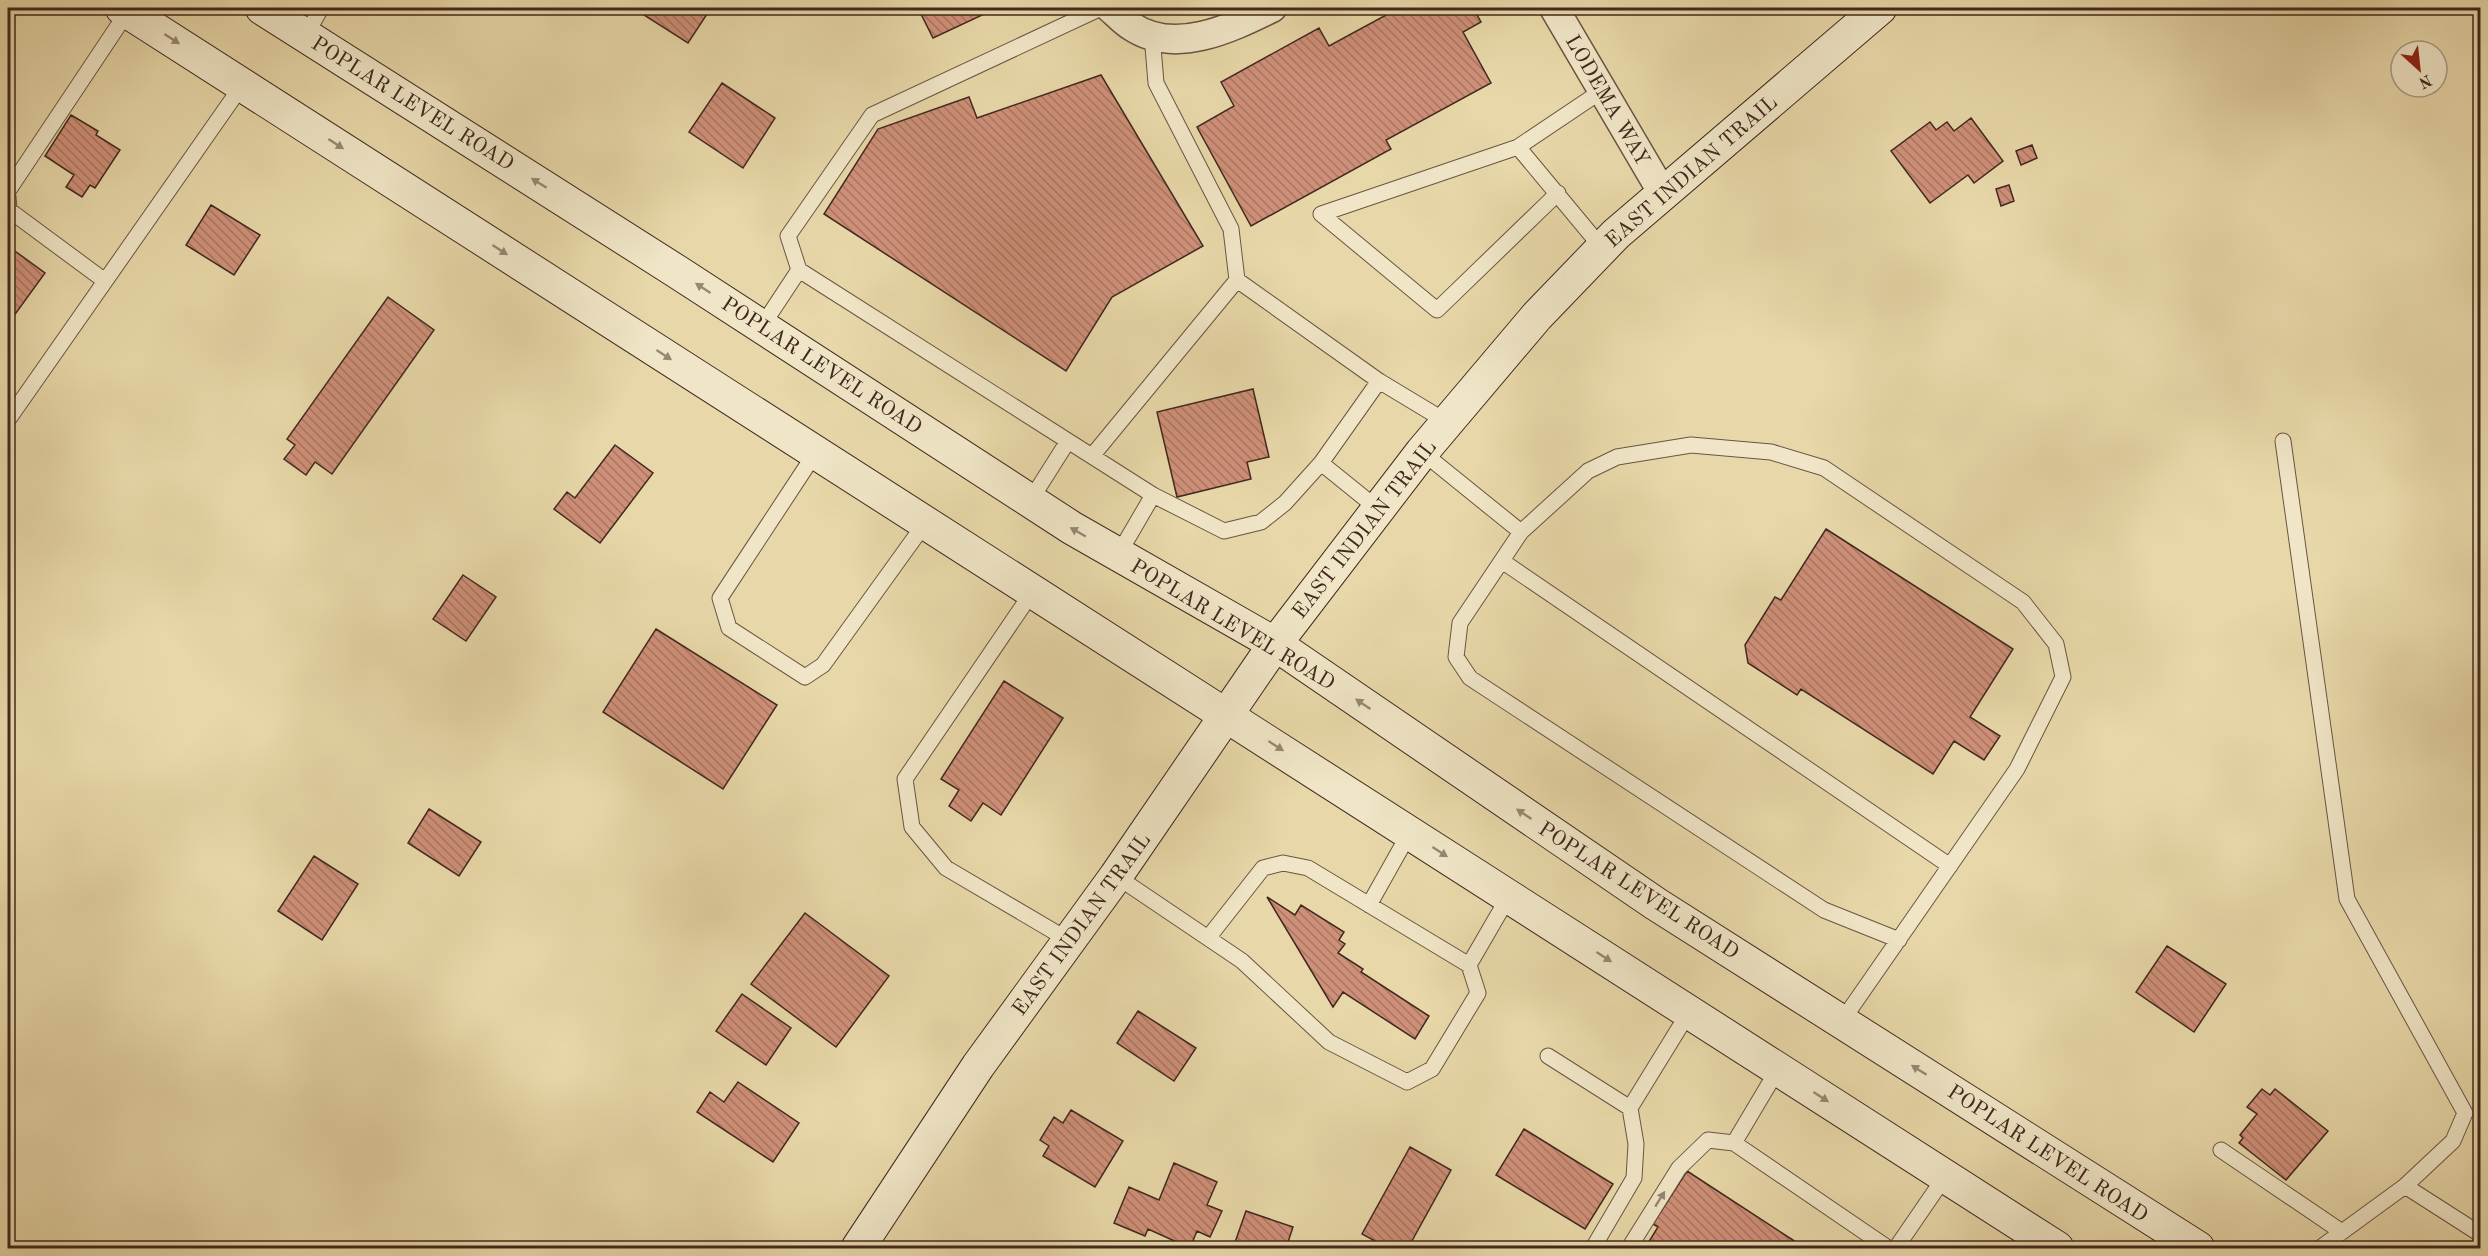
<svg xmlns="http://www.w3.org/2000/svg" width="2488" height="1256" font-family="'Old Standard TT',serif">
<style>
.building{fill:url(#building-back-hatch);stroke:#41281f;stroke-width:1.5}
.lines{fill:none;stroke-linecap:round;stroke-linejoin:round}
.lane-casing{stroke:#6b5442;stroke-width:17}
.street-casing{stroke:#6b5442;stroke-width:31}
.secondary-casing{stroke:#41281f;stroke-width:35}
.lane{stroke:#f0e6c7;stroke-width:15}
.street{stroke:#f0e6c7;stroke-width:28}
.secondary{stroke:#f0e6c7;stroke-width:33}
.oneway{fill:#988773}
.labels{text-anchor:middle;stroke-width:4.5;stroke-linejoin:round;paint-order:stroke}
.street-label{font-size:21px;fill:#41281f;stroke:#f0e6c7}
</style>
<defs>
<pattern id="building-back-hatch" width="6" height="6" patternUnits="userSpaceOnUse" patternTransform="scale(1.5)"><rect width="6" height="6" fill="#cf9079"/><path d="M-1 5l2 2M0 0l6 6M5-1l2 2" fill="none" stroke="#aa7663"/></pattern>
</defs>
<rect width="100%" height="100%" fill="#e8d8a9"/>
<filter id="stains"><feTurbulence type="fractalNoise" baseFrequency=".00333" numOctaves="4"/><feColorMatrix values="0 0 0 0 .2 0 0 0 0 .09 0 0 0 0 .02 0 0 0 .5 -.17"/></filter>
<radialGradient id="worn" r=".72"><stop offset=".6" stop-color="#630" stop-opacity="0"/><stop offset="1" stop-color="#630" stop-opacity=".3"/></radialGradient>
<path class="building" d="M633,8H711L688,43Z
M918,8H992L993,10L933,38Z
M1399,8H1473L1481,22L1463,32L1491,83L1386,140L1391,149L1251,226L1197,127L1234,106L1221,82L1319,28L1329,46Z
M1101,75L1203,246L1112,297L1066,371L824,214L878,129L969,97L977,118Z
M722,83L775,118L743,168L689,132Z
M71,115L98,131L96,135L120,150L95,188L90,185L82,197L66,187L74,175L45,156Z
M1971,118L2003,161L1974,183L1968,175L1930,203L1891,151L1930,122L1936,130L1947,122L1954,131Z
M2032,145L2037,158L2021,165L2016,151Z
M2009,185L2014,201L2001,206L1996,189Z
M211,205L260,235L234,275L186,245Z
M8,246L45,273L8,324Z
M388,297L434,330L332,474L315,462L306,475L284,459L295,445L287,439Z
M1253,389L1269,457L1247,462L1251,479L1177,497L1157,412Z
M615,445L653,473L600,543L554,509L567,492L575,498Z
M1826,529L2013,649L1970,717L2000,736L1984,760L1954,741L1933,774L1801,689L1797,695L1748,663L1745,645L1775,597L1781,600Z
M463,575L496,597L466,641L433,619Z
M656,629L777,705L723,789L603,712Z
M1004,681L1063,718L1001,815L983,803L971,821L949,806L959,790L941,779Z
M429,809L481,842L459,876L408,843Z
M314,856L358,884L322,940L278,911Z
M1267,897L1295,915L1301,905L1344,932L1339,940L1345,944L1338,953L1363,969L1361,972L1429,1016L1415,1039L1343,992L1333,1007Z
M805,913L889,976L836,1047L751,984Z
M2167,946L2226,984L2194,1032L2136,992Z
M742,994L791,1028L766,1065L716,1031Z
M1138,1011L1196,1048L1174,1081L1117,1043Z
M738,1082L799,1123L773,1162L697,1112L710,1092L724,1102Z
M2262,1089L2270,1095L2275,1089L2328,1131L2286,1180L2239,1143L2243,1138L2240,1135L2257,1114L2247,1107Z
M1071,1110L1123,1141L1095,1187L1043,1156L1049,1146L1040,1140L1054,1117L1063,1123Z
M1524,1129L1613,1184L1585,1229L1496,1175Z
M1410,1147L1451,1170L1408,1248H1388L1362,1234Z
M1174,1163L1217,1182L1207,1205L1222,1211L1210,1237L1197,1231L1190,1248L1148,1229L1145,1236L1114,1223L1129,1187L1159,1200Z
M1687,1171L1796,1242L1791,1248H1645L1658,1227L1653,1224Z
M1246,1211L1293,1227L1286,1248H1233Z"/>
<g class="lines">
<g class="lane-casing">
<path id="lane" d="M306,35L321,8
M1152,35L1156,83L1231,229L1237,280L1379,381L1447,422
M1518,147L1321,214L1437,310L1558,193
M8,191L128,11
M8,197L9,210L105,281
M1602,248L1518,147L1603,90
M799,270L788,236L872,115L1101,8
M762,326L799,270L1068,441
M8,420L243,84
M2283,441L2347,899L2465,1113L2453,1141L2405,1186L2320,1248
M816,452L720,598L729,628L805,677L823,665L926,522
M1422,452L1521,532L1588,471L1617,457L1691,445L1771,452L1824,468L2023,602L2056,644L2063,677L2017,769L1842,1021
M1092,456L1237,280
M1321,463L1378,509
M1153,495L1224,531L1261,522L1285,503L1321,463L1379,381
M1030,501L1068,441L1153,495L1118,555
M1521,532L1460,623L1456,657L1470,678L1824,910L1899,940
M1502,561L1950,866
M1033,591L905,779L912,827L946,868L1070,941
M1116,876L1242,961L1329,1042L1407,1082L1432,1069L1478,993L1469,965L1509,896
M1369,905L1410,832
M1208,938L1263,868L1283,863L1308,868L1469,965
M1548,1056L1630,1108
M1778,1069L1734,1143L1888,1248
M2221,1150L2342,1232
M2405,1186L2480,1234
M1593,1248L1634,1178L1636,1144L1630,1108L1689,1012
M1629,1248L1679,1168L1708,1140L1734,1143
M1896,1248L1944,1178"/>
</g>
<g class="street-casing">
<path id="street" d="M1110,8C1117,14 1123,21 1131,26C1175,56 1231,28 1272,8
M1554,8L1662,192"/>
</g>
<g class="secondary-casing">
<path id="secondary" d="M122,8L2057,1248
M262,8L676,271L1072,528L1275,644L1656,904L2198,1248
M858,1248L978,1066L1116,876L1275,644L1422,452L1537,316L1616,234L1880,8"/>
</g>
<use href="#lane" class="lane"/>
<use href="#street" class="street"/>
<use href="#secondary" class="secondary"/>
</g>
<defs><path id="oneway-solid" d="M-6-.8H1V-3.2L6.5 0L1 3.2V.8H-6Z" transform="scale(1.5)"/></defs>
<g class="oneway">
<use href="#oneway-solid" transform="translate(172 39) rotate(33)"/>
<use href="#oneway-solid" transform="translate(336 144) rotate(33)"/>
<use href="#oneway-solid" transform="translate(539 183) rotate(-148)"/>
<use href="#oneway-solid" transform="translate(500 250) rotate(33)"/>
<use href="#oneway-solid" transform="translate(703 288) rotate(-147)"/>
<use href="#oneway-solid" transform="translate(664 355) rotate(33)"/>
<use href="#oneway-solid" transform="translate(1078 532) rotate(-150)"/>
<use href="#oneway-solid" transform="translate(1363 704) rotate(-146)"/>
<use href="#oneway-solid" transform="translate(1276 746) rotate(33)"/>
<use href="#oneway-solid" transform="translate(1524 814) rotate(-146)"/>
<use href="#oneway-solid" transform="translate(1440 852) rotate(33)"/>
<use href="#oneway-solid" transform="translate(1604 957) rotate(33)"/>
<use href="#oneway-solid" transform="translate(1919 1070) rotate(-148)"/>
<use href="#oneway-solid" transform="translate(1821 1097) rotate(33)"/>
<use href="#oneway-solid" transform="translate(1660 1199) rotate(-58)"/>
</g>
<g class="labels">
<g class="street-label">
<text transform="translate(1608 100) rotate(60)" y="7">LODEMA WAY</text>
<text transform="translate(413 103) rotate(32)" y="7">POPLAR LEVEL ROAD</text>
<text transform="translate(1691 171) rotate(-41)" y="7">EAST INDIAN TRAIL</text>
<text transform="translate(822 365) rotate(33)" y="7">POPLAR LEVEL ROAD</text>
<text transform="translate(1364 529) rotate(-52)" y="7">EAST INDIAN TRAIL</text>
<text transform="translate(1233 624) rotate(31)" y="7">POPLAR LEVEL ROAD</text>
<text transform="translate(1639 890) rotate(33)" y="7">POPLAR LEVEL ROAD</text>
<text transform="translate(1081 924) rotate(-54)" y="7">EAST INDIAN TRAIL</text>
<text transform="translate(2048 1153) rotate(33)" y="7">POPLAR LEVEL ROAD</text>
</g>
</g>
<rect width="2488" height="1256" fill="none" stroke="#e8d8a9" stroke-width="30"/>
<rect x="9" y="9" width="2470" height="1238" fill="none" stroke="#41281f" stroke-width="3"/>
<rect x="15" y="15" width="2458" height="1226" fill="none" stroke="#41281f" stroke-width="1.5"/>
<g transform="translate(2419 69) rotate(153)"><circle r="28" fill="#f0e6c7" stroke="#aa9a84" stroke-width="1.5"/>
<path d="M0-4.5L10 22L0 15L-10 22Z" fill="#8f2418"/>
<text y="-9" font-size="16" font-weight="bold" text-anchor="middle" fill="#41281f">N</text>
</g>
<rect width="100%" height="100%" filter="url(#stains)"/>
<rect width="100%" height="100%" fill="url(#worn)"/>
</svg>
